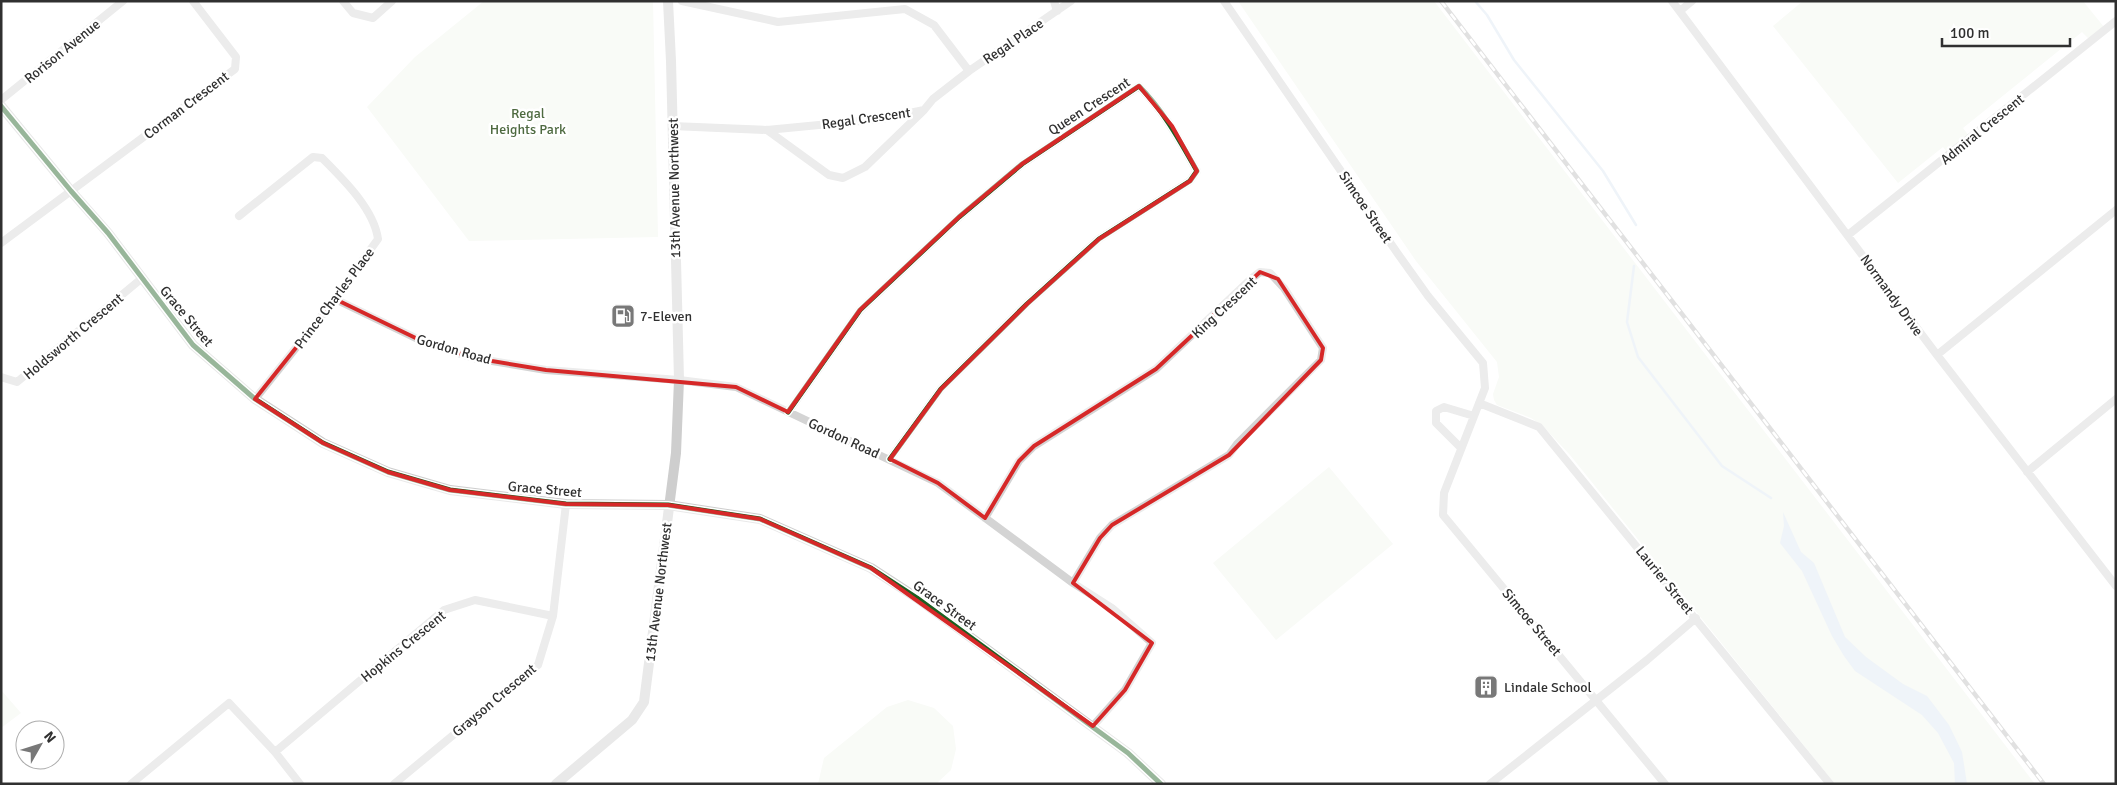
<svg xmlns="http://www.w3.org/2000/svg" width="2117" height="785" font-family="Signika,sans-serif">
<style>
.green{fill:#f1f5ed}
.water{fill:#dce6f1}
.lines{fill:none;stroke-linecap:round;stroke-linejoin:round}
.stream{stroke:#dce6f1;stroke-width:2.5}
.street{stroke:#d4d4d4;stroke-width:8}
.secondary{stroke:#cecece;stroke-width:10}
.rail-casing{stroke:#bcbcbc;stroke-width:4.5}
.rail{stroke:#fff;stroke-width:2.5;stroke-dasharray:8;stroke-linecap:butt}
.cycleway-casing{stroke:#fff;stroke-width:8}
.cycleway{stroke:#1b5e20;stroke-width:5}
.marked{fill:none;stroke:#d62828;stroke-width:4;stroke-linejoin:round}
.labels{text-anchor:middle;stroke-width:5;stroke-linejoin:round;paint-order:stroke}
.street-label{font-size:14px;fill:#303030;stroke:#fff}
.park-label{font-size:14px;fill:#4e6a40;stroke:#fff}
.poi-label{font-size:14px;fill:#303030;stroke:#fff;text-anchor:start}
</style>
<rect width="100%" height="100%" fill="#fff"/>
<path class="green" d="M484,1H653L658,237L469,241L367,107L415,57Z
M1238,1H1434L2035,784H1835L1570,455L1543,426L1531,418L1497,405L1494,400L1493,394L1499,377L1497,362L1416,261Z
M1803,1H2083L2104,27L2089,39L2082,32L1963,128L1969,136L1948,153L1943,147L1898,183L1773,26Z
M1329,467L1393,544L1276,640L1213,563Z
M1,690L21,713L1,728Z
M908,700L934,708L953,726L956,749L951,770L936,784H818L824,758L887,707Z"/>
<path class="water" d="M1783,512L1801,552L1814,563L1845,637L1866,657L1903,684L1927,696L1949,725L1962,752L1967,784H1955L1954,763L1938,733L1922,715L1855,671L1844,656L1832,636L1802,571L1780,543L1784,526Z"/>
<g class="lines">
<path class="stream" d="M1475,1L1487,15L1514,60L1603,171L1636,225
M1634,266L1627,322L1638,357L1722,466L1771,498"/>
<path class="street" d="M343,1L353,13L373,18L392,1
M1054,1L1057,11
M1224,1L1398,254L1428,296L1483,363L1485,388L1444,493L1443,515L1665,784
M1672,1L1937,355L2116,586
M1680,11L1692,1
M969,71L1071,1
M1,100L123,1
M672,126L767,130L881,119L924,110L933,99L969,71L934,25L905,9L778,22L682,1
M767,130L829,175L843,178L865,167L924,110
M239,216L313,157L322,158C343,179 374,209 378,239L335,299L255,399
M1848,235L2116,21
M1,243L235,69L236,57L193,1
M335,299L426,343L474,358L546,370L679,380L736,387L938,483L1073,583L1112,608L1152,643L1125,690L1093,726
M1937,355L2116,210
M1,377L17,382L141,279
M1479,403L1539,427L1830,784
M788,412L860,310L959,217L1022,164L1139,86C1164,111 1180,141 1197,171L1190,181L1099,239L1027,304L941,389L890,459
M1461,448L1436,423V411L1444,407L1474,416
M2027,472L2116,399
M985,518L1019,461L1034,446L1156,369L1251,279L1260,272L1270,273L1284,288L1323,348L1321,360L1237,444L1229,455L1112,525L1100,538L1073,583
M275,752L444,610L475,600L553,616
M131,784L229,703L275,752L300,784
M394,784L538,665L553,616L566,504
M1490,784L1647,660L1696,618"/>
<path class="secondary" d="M1,106L71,191L108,233L193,345L255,399L323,443L388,472L450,490L566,504L668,505L760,519L871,568L917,598L1128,753L1161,784
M556,784L632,720L644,702L676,453L679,380L671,61L668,1"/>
<g class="rail-casing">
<path id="rail" d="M1441,1L2044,784"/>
</g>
<use href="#rail" class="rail"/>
<g class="cycleway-casing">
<path id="cycleway" d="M1,106L71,191L108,233L193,345L255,399L323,443L388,472L450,490L566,504L668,505L760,519L871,568L917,598L1128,753L1161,784
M788,412L860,310L959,217L1022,164L1139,86C1164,111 1180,141 1197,171L1190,181L1099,239L1027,304L941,389L890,459"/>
</g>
<use href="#cycleway" class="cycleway"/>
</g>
<path d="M0 0H2117V785H0ZM1139,86L1172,126L1197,171L1190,181L1099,239L1027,304L941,389L890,459L938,483L985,518L1019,461L1034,446L1156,369L1260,272L1278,279L1323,348L1321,360L1229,455L1112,525L1100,538L1073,583L1152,643L1125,690L1093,726L871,568L760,519L668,505L566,504L450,490L388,472L323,443L255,399L335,299L426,343L474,358L546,370L736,387L788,412L860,310L959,217L1022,164Z" fill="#fff" fill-opacity=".55" fill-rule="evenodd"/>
<path class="marked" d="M1139,86L1172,126L1197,171L1190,181L1099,239L1027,304L941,389L890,459L938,483L985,518L1019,461L1034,446L1156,369L1260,272L1278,279L1323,348L1321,360L1229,455L1112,525L1100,538L1073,583L1152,643L1125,690L1093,726L871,568L760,519L668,505L566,504L450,490L388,472L323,443L255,399L335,299L426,343L474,358L546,370L736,387L788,412L860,310L959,217L1022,164Z"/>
<defs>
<g id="fuel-square" transform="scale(1.25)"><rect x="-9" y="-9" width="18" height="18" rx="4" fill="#787878" stroke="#fff"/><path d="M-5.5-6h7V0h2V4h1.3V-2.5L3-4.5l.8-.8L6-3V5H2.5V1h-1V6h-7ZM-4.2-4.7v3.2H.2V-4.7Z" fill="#fff"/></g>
<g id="building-square" transform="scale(1.25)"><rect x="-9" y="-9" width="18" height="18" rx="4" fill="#787878" stroke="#fff"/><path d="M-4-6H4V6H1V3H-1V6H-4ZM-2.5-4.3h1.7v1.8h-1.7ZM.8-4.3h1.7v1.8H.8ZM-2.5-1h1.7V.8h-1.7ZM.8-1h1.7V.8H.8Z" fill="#fff"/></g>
</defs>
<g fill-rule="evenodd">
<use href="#fuel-square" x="623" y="316"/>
<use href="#building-square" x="1486" y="687"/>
</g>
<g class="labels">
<g class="street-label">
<text transform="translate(1013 41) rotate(-34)" y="5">Regal Place</text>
<text transform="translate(62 51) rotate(-39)" y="5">Rorison Avenue</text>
<text transform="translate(186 105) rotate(-37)" y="5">Corman Crescent</text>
<text transform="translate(1089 106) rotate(-33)" y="5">Queen Crescent</text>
<text transform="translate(866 118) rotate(-8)" y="5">Regal Crescent</text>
<text transform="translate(1982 129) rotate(-39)" y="5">Admiral Crescent</text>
<text transform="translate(674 188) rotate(-91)" y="5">13th Avenue Northwest</text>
<text transform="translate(1366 207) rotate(56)" y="5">Simcoe Street</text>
<text transform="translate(1892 295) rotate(54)" y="5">Normandy Drive</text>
<text transform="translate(334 298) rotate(-53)" y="5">Prince Charles Place</text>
<text transform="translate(1224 307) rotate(-43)" y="5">King Crescent</text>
<text transform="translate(187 316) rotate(50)" y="5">Grace Street</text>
<text transform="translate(73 336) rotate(-40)" y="5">Holdsworth Crescent</text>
<text transform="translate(454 349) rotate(16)" y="5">Gordon Road</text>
<text transform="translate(844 438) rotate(25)" y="5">Gordon Road</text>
<text transform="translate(545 489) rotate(5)" y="5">Grace Street</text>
<text transform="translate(1665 580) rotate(51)" y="5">Laurier Street</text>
<text transform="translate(658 592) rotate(-83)" y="5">13th Avenue Northwest</text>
<text transform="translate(945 605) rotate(36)" y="5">Grace Street</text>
<text transform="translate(1532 622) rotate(50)" y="5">Simcoe Street</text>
<text transform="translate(403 646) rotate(-39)" y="5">Hopkins Crescent</text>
<text transform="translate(494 700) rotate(-40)" y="5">Grayson Crescent</text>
</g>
<g class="park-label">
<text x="528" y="118">Regal<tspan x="528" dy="16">Heights Park</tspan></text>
</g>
<g class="poi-label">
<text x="640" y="321">7-Eleven</text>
<text x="1504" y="692">Lindale School</text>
</g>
</g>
<rect width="2117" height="785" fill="none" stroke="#303030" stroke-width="5"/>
<g transform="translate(40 745) rotate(51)"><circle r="24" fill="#ffffff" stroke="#acacac"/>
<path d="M0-4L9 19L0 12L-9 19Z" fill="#787878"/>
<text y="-8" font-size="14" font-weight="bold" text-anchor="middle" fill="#303030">N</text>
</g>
<path d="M1942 38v8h128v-8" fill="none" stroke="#303030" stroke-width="2.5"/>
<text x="1950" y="38" font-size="15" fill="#303030" stroke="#ffffff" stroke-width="4" paint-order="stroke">100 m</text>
</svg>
